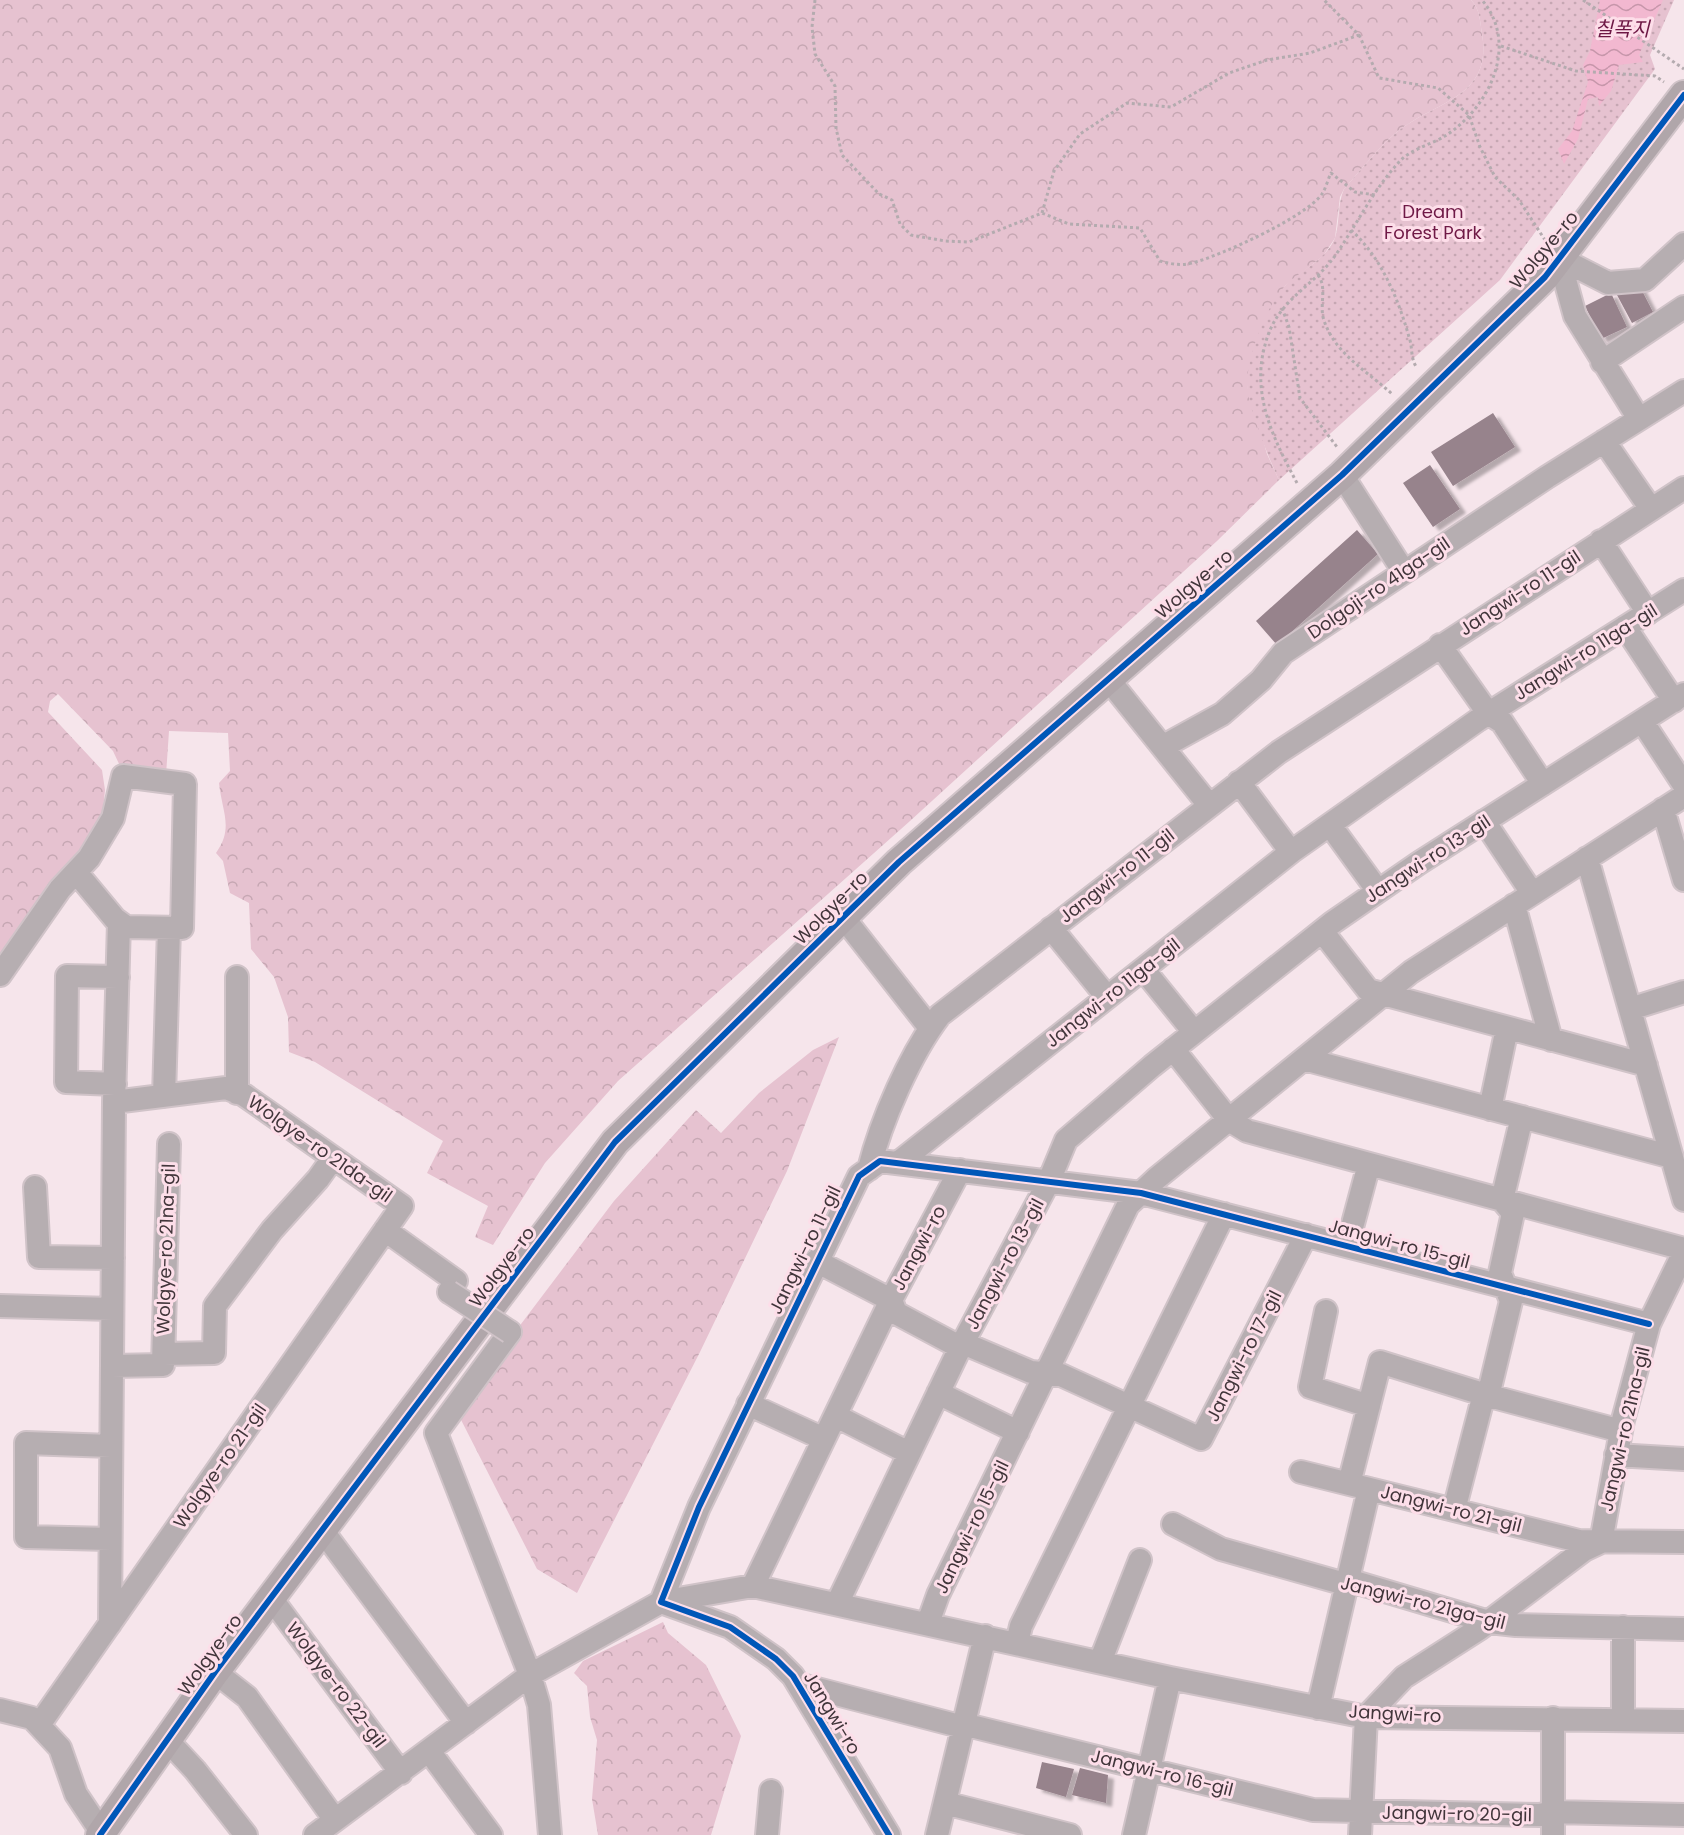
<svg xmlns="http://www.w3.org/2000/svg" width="1684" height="1835" font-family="Poppins,'Noto Sans KR',sans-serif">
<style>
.forest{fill:url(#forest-crowns)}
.park{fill:url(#park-dots)}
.water{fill:url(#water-waves)}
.building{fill:#97838c;filter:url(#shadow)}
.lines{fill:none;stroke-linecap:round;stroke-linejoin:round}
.minor-casing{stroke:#d0c3c8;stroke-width:26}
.major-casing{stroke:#d0c3c8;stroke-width:32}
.path{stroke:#b4abaf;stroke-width:3;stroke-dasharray:3 3;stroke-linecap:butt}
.minor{stroke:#b6aeb1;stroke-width:22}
.major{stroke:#b0a6aa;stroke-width:28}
.minor-bridge-casing{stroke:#d0c3c8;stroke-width:26;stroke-linecap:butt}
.minor-bridge{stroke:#b6aeb1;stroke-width:22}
.cycleway-casing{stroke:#fddee9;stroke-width:10}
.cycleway{stroke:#0057b8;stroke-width:6}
.labels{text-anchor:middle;stroke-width:6;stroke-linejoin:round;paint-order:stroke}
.park-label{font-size:18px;fill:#6f1946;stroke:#fddee9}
.street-label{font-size:18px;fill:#41353a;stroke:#fddee9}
.water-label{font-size:20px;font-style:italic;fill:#6d1744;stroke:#fddee9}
</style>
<defs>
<pattern id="forest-crowns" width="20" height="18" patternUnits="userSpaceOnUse" patternTransform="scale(1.5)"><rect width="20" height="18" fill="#e6c2d0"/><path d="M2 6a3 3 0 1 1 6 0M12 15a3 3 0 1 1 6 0" fill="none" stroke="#c6a7b3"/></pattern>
<pattern id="park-dots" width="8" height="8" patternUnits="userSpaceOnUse" patternTransform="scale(1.5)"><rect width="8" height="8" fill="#e6c2d0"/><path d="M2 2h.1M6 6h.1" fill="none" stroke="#c6a7b3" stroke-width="1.8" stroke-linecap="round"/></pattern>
<pattern id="water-waves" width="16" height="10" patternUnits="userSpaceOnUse" patternTransform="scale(1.5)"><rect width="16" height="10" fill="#f2b8d0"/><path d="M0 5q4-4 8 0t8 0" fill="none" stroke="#c696aa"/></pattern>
<filter id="shadow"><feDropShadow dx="6" dy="4" stdDeviation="1.5" flood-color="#0004"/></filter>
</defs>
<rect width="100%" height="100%" fill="#f6e5eb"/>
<path class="forest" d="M0,0H1471C1480,9 1480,21 1482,34C1493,98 1435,101 1397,132C1378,148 1361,170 1344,189L1340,197L1335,238L1323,256L1285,286L1247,386L1267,454L1279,480L1217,541L910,821L618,1081L545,1163L493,1245L475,1237L488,1206L427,1173L443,1141L315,1062L289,1052L288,1017L274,977L251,949L249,903L230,893L223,861L216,853C234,828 222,812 219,783L230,771L228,733L169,731L166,775L120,766L113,751L58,694L50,701L48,712L102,770L105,790L102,820L90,842L0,959Z
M839,1037L787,1171L700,1352L577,1593L537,1569L456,1410L614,1201L696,1110L721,1133L759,1093L813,1050Z
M663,1622L668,1633L706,1665L741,1736L711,1835H598L592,1799L597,1740L590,1717L587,1686L574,1673L583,1661Z"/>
<path class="park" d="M1471,0H1674L1650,55L1655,69L1500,280L1279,480C1270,461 1247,405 1247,385C1247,357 1266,305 1286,285C1302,269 1326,260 1335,238C1340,222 1337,205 1344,189C1361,170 1378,148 1397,132C1435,101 1493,98 1482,34C1480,21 1480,9 1471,0Z"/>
<path class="water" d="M1600,0H1663L1639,55L1643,62L1619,65L1611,91L1599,106L1598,97L1588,99L1578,139L1564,164L1558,149L1572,131L1588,82L1583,65L1590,51Z"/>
<path class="building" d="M1638,283L1653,312L1632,323L1617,295Z
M1611,293L1627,327L1601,339L1585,306Z
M1493,413L1515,447L1453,486L1431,452Z
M1430,465L1460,509L1433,527L1403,483Z
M1357,530L1378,554L1277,645L1256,621Z
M1042,1762L1074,1769L1066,1797L1036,1788Z
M1080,1768L1108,1775L1106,1803L1072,1795Z"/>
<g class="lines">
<g class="minor-casing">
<path id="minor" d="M1559,258L1575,316L1639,419
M1559,258L1608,283L1645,280L1684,244
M1602,362L1684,307
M1604,441L1651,509
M1342,475L1404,572
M1601,541L1648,613
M1625,627L1674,701
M1440,645L1488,713L1502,722L1543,784
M1108,679L1209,805
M1642,721L1684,785
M1164,746L1222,714L1261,680L1283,653L1547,477L1684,391
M1239,782L1291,852
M1663,809L1684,880
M1484,821L1532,893
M1330,825L1378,891
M1587,858L1684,1200
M1514,905L1551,1040
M843,917L930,1028
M1051,928L1107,997
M1322,931L1368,990L1646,1065
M1143,969L1194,1032
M0,975L60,889L89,858L113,818L123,776L185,784L182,928L126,927L115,919L76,872
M1630,1009L1684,992
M1173,1049L1229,1120L1247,1131L1684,1249
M1304,1059L1672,1157
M115,1084L66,1082L67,976L118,977
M237,1093V977
M164,1096L169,928
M1490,1109L1507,1028
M898,1163L1291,852L1478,720L1684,590
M869,1169C881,1121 910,1054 940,1015L1279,752L1684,488
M35,1187L39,1257L113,1258
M385,1230L456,1281L449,1292
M1347,1246L1369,1164
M816,1261L891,1300L896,1313L954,1344L963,1343L1031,1372L1061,1375L1201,1439L1306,1235
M0,1306L112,1309
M1326,1311L1310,1387L1369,1406
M510,1332L436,1433L530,1675L539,1705L550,1835
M164,1354L214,1353L215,1306L272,1230L318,1179L333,1158
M112,1366L163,1365L169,1144
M938,1393L1018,1432
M748,1404L824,1439
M836,1416L909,1453
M1616,1455L1684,1459
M1301,1472L1579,1541L1684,1542
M1349,1484L1380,1362L1486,1395L1621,1431
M1454,1510L1482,1402L1490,1388L1511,1301L1500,1273L1513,1213L1502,1200L1522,1117
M1173,1524L1221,1549L1338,1582L1358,1583L1489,1622L1516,1625L1684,1629
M322,1530L466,1723
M110,1539L26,1537V1443L111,1446
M753,1586L891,1300L960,1170
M271,1598L401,1773
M837,1604L957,1354L1049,1181L1066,1140L1152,1066L1332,923L1419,863L1684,694
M928,1623L938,1595L1128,1205L1157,1178L1411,972L1684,796
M110,1624L114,1102L119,922
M1623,1627V1720
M1017,1643L1021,1626L1224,1214
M1100,1662L1140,1560
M215,1672L247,1697L335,1820
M798,1684L963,1727H975L1313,1810L1540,1815L1553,1812L1684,1815
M1318,1708L1369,1489
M0,1710L32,1718L60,1748L76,1794L102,1833
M39,1725L402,1206L244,1095L226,1088L114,1102
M167,1740L195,1770L246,1835
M429,1751L491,1835
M945,1803L1070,1835
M315,1835L530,1675L661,1602L753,1586L1170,1678L1366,1717L1684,1721
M767,1835L771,1791
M889,1835L793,1676L776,1659L730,1627L661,1602L699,1507L859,1176L880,1161L1141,1193L1649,1324
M937,1835L985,1636
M1134,1835L1170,1678
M1360,1835L1366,1717L1404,1677L1479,1629L1584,1550L1601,1542L1623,1420L1649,1324L1684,1252
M1553,1835V1718"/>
</g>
<g class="major-casing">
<path id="major" d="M100,1835L215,1672L615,1142L899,862L1342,475L1545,277L1684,95"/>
</g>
<path class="path" d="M815,0L812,27L815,54L835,86L836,128L842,155L879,194L892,200L900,224L911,235L945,241L969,242L1042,213L1069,224L1140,228L1160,261C1171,264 1180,266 1192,263C1220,256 1306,217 1322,194C1326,188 1328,179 1331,173L1355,192L1375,195
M1583,0L1684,69
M1359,35L1379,78L1438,88L1469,115L1480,147L1495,177L1519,200L1545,240
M1501,46L1576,71L1655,76L1664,82
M1042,213L1054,171L1080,134L1127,103L1171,107L1229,73L1267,60L1310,53L1359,35L1324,0
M1351,230C1381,257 1398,298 1409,337C1413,348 1410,358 1417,368
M1318,275C1327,287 1320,303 1323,317C1333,353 1366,370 1392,394
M1282,308L1289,327L1300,398L1337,447
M1297,483C1274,440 1251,395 1265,345C1277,297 1314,289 1339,250C1359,220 1376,186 1401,160C1412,149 1432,144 1445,136C1489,108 1520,45 1482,0"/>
<use href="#minor" class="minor"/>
<use href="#major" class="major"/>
<g class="minor-bridge-casing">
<path id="minor-bridge" d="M449,1292L510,1332"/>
</g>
<use href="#minor-bridge" class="minor-bridge"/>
<g class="cycleway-casing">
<path id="cycleway" d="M100,1835L215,1672L615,1142L899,862L1342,475L1545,277L1684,95
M889,1835L793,1676L776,1659L730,1627L661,1602L699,1507L859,1176L880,1161L1141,1193L1649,1324"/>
</g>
<use href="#cycleway" class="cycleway"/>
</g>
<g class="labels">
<g class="park-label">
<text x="1433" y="218">Dream<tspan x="1433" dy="21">Forest Park</tspan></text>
</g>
<g class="street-label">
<text transform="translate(1544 250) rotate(-50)" y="6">Wolgye-ro</text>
<text transform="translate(1194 584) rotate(-41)" y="6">Wolgye-ro</text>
<text transform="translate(1379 588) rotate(-34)" y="6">Dolgoji-ro 41ga-gil</text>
<text transform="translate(1520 593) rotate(-33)" y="6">Jangwi-ro 11-gil</text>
<text transform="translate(1586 652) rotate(-32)" y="6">Jangwi-ro 11ga-gil</text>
<text transform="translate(1428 859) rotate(-33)" y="6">Jangwi-ro 13-gil</text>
<text transform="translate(1117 876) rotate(-38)" y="6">Jangwi-ro 11-gil</text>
<text transform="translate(831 908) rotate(-45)" y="6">Wolgye-ro</text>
<text transform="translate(1113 993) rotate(-38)" y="6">Jangwi-ro 11ga-gil</text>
<text transform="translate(320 1149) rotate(35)" y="6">Wolgye-ro 21da-gil</text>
<text transform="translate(1399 1244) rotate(15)" y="6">Jangwi-ro 15-gil</text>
<text transform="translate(919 1248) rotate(-62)" y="6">Jangwi-ro</text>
<text transform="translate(166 1249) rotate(-88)" y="6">Wolgye-ro 21na-gil</text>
<text transform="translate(805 1250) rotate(-64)" y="6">Jangwi-ro 11-gil</text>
<text transform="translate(1005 1264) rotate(-62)" y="6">Jangwi-ro 13-gil</text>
<text transform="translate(502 1267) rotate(-53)" y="6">Wolgye-ro</text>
<text transform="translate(1244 1356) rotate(-63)" y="6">Jangwi-ro 17-gil</text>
<text transform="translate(1625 1429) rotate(-77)" y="6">Jangwi-ro 21na-gil</text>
<text transform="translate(220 1466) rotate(-55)" y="6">Wolgye-ro 21-gil</text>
<text transform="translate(1451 1509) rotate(14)" y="6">Jangwi-ro 21-gil</text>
<text transform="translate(972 1527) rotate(-64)" y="6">Jangwi-ro 15-gil</text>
<text transform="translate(1423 1603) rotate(14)" y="6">Jangwi-ro 21ga-gil</text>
<text transform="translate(210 1655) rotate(-54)" y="6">Wolgye-ro</text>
<text transform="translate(336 1685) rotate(53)" y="6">Wolgye-ro 22-gil</text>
<text transform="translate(832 1713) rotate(59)" y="6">Jangwi-ro</text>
<text transform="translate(1395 1714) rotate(3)" y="6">Jangwi-ro</text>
<text transform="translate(1162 1773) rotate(14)" y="6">Jangwi-ro 16-gil</text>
<text transform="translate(1457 1814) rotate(1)" y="6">Jangwi-ro 20-gil</text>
</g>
<g class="water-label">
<text x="1622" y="36">칠폭지</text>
</g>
</g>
</svg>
